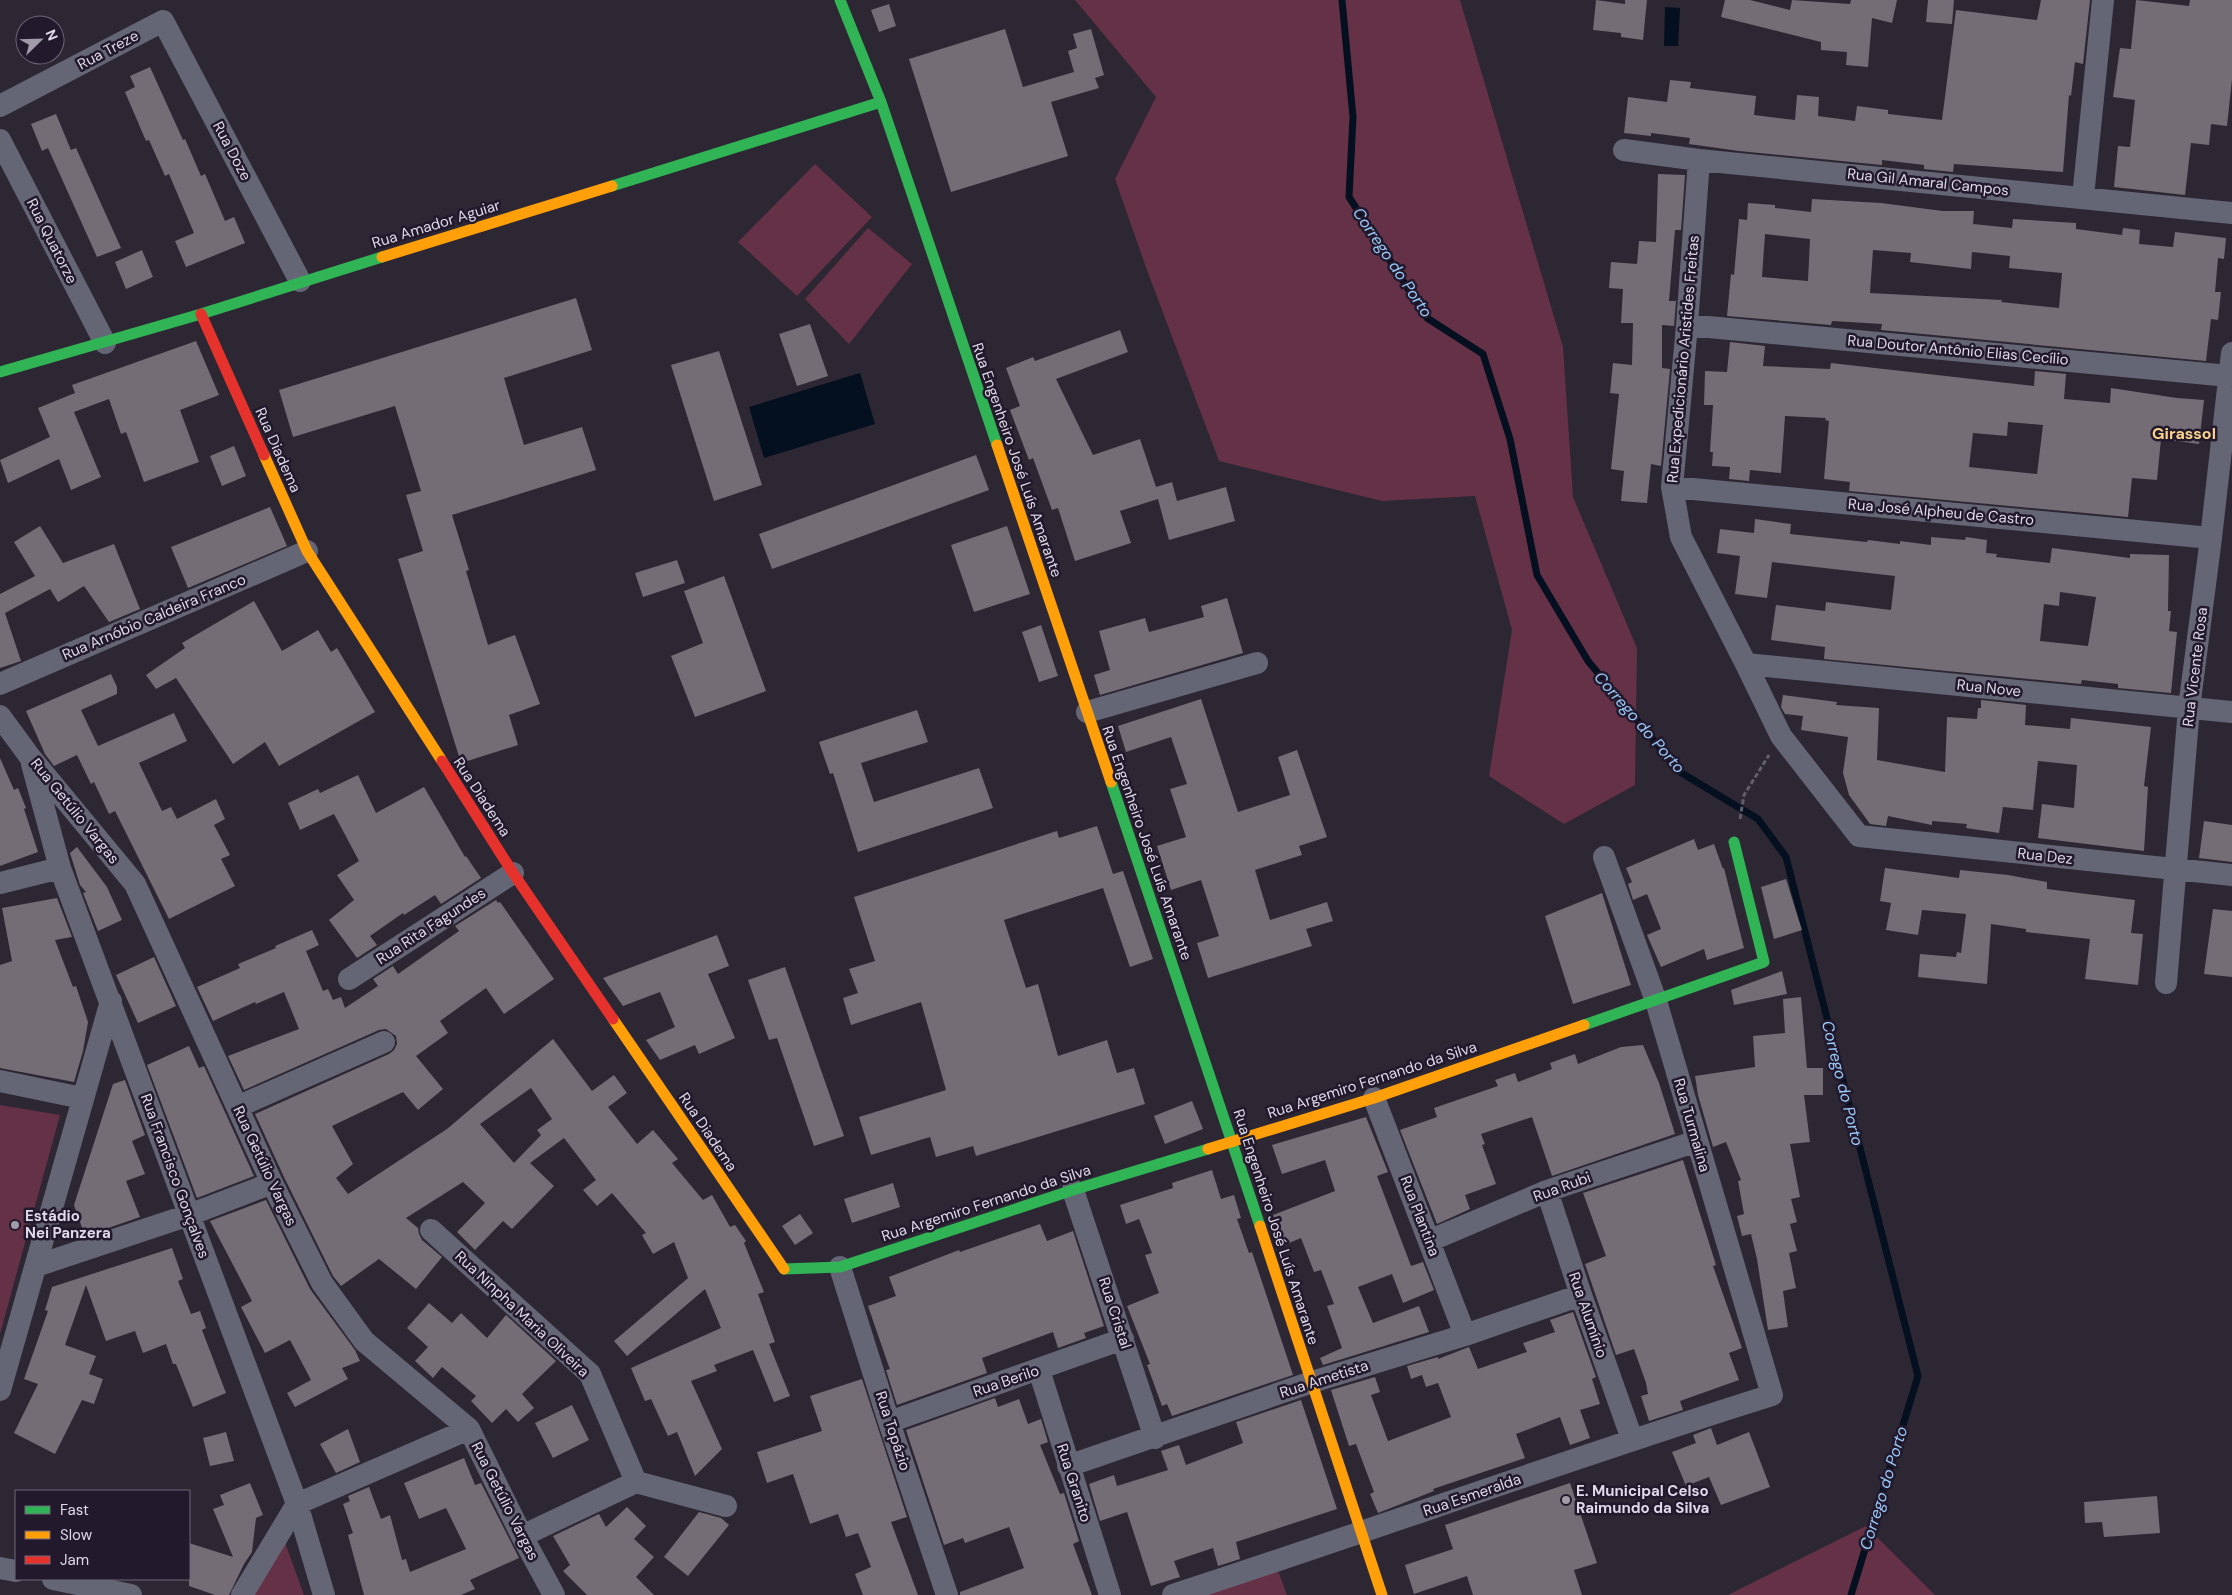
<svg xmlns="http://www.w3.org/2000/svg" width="2232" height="1595" font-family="'DM Sans',sans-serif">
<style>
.green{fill:#653146}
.water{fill:#040f20}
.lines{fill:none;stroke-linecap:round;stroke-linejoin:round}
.stream{stroke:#040f20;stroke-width:7}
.building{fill:#746d76;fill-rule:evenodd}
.path{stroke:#5f5e6a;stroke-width:3;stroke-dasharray:5 2.5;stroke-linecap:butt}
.street{stroke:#646575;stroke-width:22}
.fast{stroke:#30b455;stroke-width:11}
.slow{stroke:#ff9f0a;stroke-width:11}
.jam{stroke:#e5322d;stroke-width:11}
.poi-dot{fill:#a09ba8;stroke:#22192d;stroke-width:2}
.labels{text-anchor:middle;stroke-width:5;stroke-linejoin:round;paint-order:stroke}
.street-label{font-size:15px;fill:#dfdae8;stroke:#22192d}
.poi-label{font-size:15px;font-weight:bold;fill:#dfdae8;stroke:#22192d;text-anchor:start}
.water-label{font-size:16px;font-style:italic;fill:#98c9f9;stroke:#22192d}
.neighbourhood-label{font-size:16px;font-weight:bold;fill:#fbd38b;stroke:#22192d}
</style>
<rect width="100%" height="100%" fill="#2c2732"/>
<path class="green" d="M1075,0H1460L1563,347L1573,497L1637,648L1635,785L1564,824L1489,776L1512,630L1475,496L1382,501L1219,461L1148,273L1115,179L1156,97Z
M815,164L872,217L797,296L738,242Z
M868,228L912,264L849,344L805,299Z
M0,1105L60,1115L0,1334Z
M1866,1526L1935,1595H1728Z
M282,1534L304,1595H250Z
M1276,1565L1287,1595H1190Z"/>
<path class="water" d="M1665,7L1680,8L1678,46H1664Z
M860,373L875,424L764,458L749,407Z"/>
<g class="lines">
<path class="stream" d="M1342,0L1353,117L1349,197L1427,318L1483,354L1510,439L1537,575L1588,661L1680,772L1758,819L1786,857L1918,1376L1851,1595"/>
</g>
<path class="building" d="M1596,0L1625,4V0H1647L1643,40L1621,37V33L1593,30Z
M1725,0H1750L1790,10L1792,0L1850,4L1851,0H1897L1892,23L1872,18L1868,67L1846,65L1847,52L1821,50V42L1721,17Z
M1928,0H1954L1952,24L1926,22Z
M2041,0H2090L2083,64L2075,62L2071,96L2069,95L2063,172L1954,164L1953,172L1924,169V165L1882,160V165L1739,151L1689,144L1690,138L1651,133V136L1624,133L1628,97L1667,102L1670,80L1691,82L1690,88L1756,96L1754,115L1795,120L1797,95L1819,97L1818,116L1855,121L1857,106L1888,110V114L1942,120L1956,10L2037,20Z
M2136,0L2189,6L2190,0H2232V79L2227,126L2211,124L2209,145L2191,143L2185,195L2114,187L2118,146L2130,147L2135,100L2113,97L2120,48L2131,49Z
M889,4L896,26L879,32L871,10Z
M1005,29L1023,87L1074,72L1068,51L1077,48L1073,34L1091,29L1104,75L1095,78L1099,88L1051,102L1068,156L951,192L909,59Z
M150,67L183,140L185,139L201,176L205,174L225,221L234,217L245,243L186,267L175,241L194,233L169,174L165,176L149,140L146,141L125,92L135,87L130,76Z
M56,114L71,150L76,148L121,248L97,257L48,148L42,151L31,124Z
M1658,174L1685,175L1681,230H1675L1669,301H1676L1674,326L1662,325V368L1670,369L1661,466L1651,464L1647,503L1621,501L1624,471L1611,469L1619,394L1610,393L1613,363L1632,365L1633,323H1621L1623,289L1609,288L1611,262L1637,264L1639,241L1656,242Z
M1812,199L1881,203L1943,211H1974L1973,224L2012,228L2013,219L2076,223V229L2122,235L2123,228L2140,230L2139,244L2173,247L2175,232L2226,238L2224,259L2218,258L2215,292H2221L2218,320L2211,319L2206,361L1881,330L1882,324L1832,321L1831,325L1727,316L1731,274L1734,275L1739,219L1747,220L1748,203L1775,205V208L1811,212ZM1765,234L1810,239L1808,281L1762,277ZM1873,250L1911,253L1910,262L1971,269L1972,252L2010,256L2009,268L2062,273L2059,308L2001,302L2002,300L1870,293Z
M142,250L153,277L126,289L115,262Z
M576,298L592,350L504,378L524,445L582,427L596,470L452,515L469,570L466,571L488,645L515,635L540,704L509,715L518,745L461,763L398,559L423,551L406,495L421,491L395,406L293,437L279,390Z
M810,324L828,376L797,386L779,334Z
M1120,330L1128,352L1056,379L1093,455L1140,439L1156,487L1172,482L1177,501L1226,487L1235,521L1169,540L1158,499L1120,511L1131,543L1075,561L1058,508L1052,510L1033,458L1029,460L1010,410L1020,406L1006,368L1033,357L1035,361Z
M196,341L219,395L180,410L199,462L144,482L126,432L121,434L109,399L74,412L101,477L71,490L59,459L8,483L0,460L50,437L38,408L75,393L72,385Z
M1730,342L1765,346L1763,366L1830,369L1831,363L2034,386L2035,371L2066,374L2064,399L2110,403L2111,388L2177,398L2204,400L2199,444L2161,439L2157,480L2132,478L2128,517L1849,491L1850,482L1824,479L1829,421L1825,420L1826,418L1785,416L1781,473L1750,470L1749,481L1729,479L1730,467L1712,466L1713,452H1710L1713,405H1704L1705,371L1727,372ZM2008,422L2043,425L2037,474L1969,467L1973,433L2007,436Z
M719,351L762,485L714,501L671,365Z
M234,446L246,476L222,486L210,456Z
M976,455L989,490L772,569L759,534Z
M270,507L287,546L188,588L171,547Z
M1755,519L1791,524L1790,534L1867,542L1868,540L1900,544V541L1931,545V537L1965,540L1966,537L1987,540L1986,553L1997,554L1996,557L2050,563L2052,548L2130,558V554L2169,555L2168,611H2171L2169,631L2177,632L2171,693L2118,688V684L2082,680L2081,684L1824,659L1825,647L1771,640L1776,605L1825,611L1826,602L1891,610L1895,576L1772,562L1767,598L1735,594L1740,556L1717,553L1720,529L1754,533ZM2060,592L2096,597L2088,646L2040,641L2044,604L2059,606Z
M40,526L63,563L114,544L140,609L109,622L84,586L58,602L50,589L5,613L21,661L0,668V594L35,576L14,542Z
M1007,526L1030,594L974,612L951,545Z
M677,560L685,583L643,597L635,573Z
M724,576L766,691L695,717L671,656L703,643L684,591Z
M1227,598L1243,653L1100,695L1094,675L1110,670L1099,631L1145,618L1149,632L1204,617L1201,606Z
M254,601L282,651L318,630L331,652L337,648L375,712L279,766L265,742L233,764L176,678L156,689L146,675L185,648L182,643Z
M1041,625L1058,676L1039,682L1022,632Z
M111,674L117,687V694L81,710L98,746L174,713L187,741L139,763L162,811L171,807L177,819L216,799L225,819L214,825L230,855L221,859L235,886L169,919L115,811L109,814L94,782L91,784L77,755L54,766L45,754L26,711Z
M1783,695L1837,702L1836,705L1879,708L1877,760L1945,772L1947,717L1977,719L1978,708H1981V700L2026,705L2025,725L2070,729L2071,718L2151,727L2144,786L2148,787L2144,851L2038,838L2042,804L2074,808L2077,765L2038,761L2033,810L2003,807L1999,833L1966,828L1967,824L1932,821V825L1888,816L1886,826L1870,824L1849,795L1843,773L1848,737L1801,730L1803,716L1785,714L1781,707Z
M1201,699L1238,812L1290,795L1278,757L1297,750L1327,837L1299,846L1302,855L1255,870L1270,920L1327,902L1333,921L1306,929L1312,946L1208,978L1197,943L1219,936L1201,880L1171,890L1157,846L1186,837L1170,789L1187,784L1171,737L1126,752L1118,726Z
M917,710L928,742L861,763L874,802L979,768L993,808L858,852L833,773L830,774L819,742Z
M0,758L14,790L18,788L26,808L24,809L38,852L0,866Z
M358,775L376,813L424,787L465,857L466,856L481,878L441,904L435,895L404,915L403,913L370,936L377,945L357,958L329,920L354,900L337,875L359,861L334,814L300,830L288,803L318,789L320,793Z
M2204,821L2232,825V862L2199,858Z
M1097,826L1113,874L1123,871L1153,959L1130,967L1103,888L1004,920L1026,988L1038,984L1058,1056L1107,1040L1117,1073L1134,1068L1145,1104L976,1156L973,1146L936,1157L930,1137L871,1155L859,1117L946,1090L921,1002L851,1025L843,998L858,993L849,969L875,961L854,897L1057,831L1059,838Z
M1694,839L1698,850L1714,844L1723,869L1724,868L1744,948L1707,960L1704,949L1661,967L1647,935L1661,929L1647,894L1633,900L1628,884L1632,882L1626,868Z
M77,847L107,887L122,920L98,931L83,893L86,892L80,885L70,853Z
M1885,868L1959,878L1960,870L2008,875L2047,882V889L2135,900L2131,933L2143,934L2138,985L2085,979L2090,939L2026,932V929L1991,924L1987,984L1918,977L1920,954L1956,957L1957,952L1961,953L1966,914L1922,910L1918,935L1886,930L1891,903L1880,901Z
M1786,879L1802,930L1774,939L1761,887Z
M1602,893L1631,985L1573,1004L1545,916Z
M57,898L72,937L55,940L73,987L76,986L88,1022L83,1051L74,1082L0,1068V965L12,961L2,908Z
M496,900L498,903L500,902L554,979L504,1014L486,988L440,1021L448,1033L416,1056L443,1089L418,1110L403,1092L332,1126L353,1164L336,1178L348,1194L447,1129L553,1039L592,1091L614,1075L627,1093L608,1107L637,1144L653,1130L678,1159L672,1163L703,1200L712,1195L730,1227L735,1225L746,1241L744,1243L764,1292L758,1294L775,1342L769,1344L790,1396L774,1402L753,1350L714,1365L717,1371L691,1381L722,1449L695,1476L677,1432L668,1436L651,1399L645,1401L631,1368L721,1328L705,1289L627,1356L614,1341L688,1278L674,1242L653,1254L642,1235L646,1233L612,1193L597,1206L583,1190L596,1180L564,1138L530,1163L554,1186L512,1229L503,1221L475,1250L457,1232L485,1203L463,1182L406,1218L418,1228L419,1234L422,1240L442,1257L416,1289L379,1259L341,1286L333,1276L284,1177L255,1114L389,1054L394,1050L397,1044L396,1036L386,1029L379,1030L244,1090L228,1056L299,1029L284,992L256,1004L255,1002L213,1021L197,987L240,968L238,964L276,948L275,946L312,930L319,945L306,951L323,991L328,989L333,1000L341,997L345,1008L378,986L373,979L393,966L398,974L459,931L455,926ZM531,1088L552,1119L537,1130L541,1135L514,1163L480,1124Z
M2213,909L2232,911V977L2204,974Z
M717,935L729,966L708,974L735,1038L699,1054L695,1045L660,1060L646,1040L675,1027L660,992L623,1006L603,978Z
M154,957L176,1006L138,1023L116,975Z
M785,967L844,1136L814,1146L777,1038L769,1040L748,980Z
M1782,971L1787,994L1734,1005L1731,990Z
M1801,997L1807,1068H1823V1095H1804L1810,1142L1790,1144L1800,1197L1791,1199L1797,1222L1790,1224L1797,1251L1789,1253L1796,1288L1783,1291L1788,1327L1768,1330L1757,1259L1751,1234L1742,1236L1737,1216L1744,1214L1738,1181L1741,1180L1726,1142L1713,1147L1698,1095L1695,1076L1755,1067L1753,1036L1785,1033L1783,999Z
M1643,1045L1659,1083L1675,1134L1552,1176L1532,1117L1481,1134L1485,1144L1482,1145L1496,1184L1465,1195L1470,1209L1437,1224L1400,1130L1437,1117L1434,1108L1498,1086L1495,1080L1515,1073L1518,1082L1552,1069L1550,1063L1575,1054L1578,1064L1621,1047Z
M189,1046L199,1068L204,1066L254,1176L197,1198L147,1065Z
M125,1080L145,1135L132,1141L145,1174L126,1181L140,1217L85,1236L74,1205L113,1084Z
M1192,1101L1203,1129L1165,1144L1154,1116Z
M1366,1117L1388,1172L1377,1176L1411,1266L1423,1262L1434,1290L1403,1303L1392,1274L1358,1287L1373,1323L1419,1306L1429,1332L1323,1365L1320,1358L1342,1348L1327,1306L1334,1304L1321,1270L1314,1272L1301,1238L1284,1245L1273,1215L1335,1191L1325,1160L1282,1174L1272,1145Z
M1683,1160L1716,1265L1713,1266L1742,1348L1729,1353L1739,1380L1680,1401L1683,1410L1649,1421L1641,1396L1648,1394L1646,1383L1634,1349L1616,1355L1585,1264L1606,1256L1583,1193Z
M1212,1170L1221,1199L1234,1195L1241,1218L1237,1219L1249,1253L1252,1252L1293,1375L1172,1416L1167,1404L1162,1406L1147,1365L1150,1364L1127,1306L1159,1293L1145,1255L1152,1253L1139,1219L1126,1224L1120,1205L1173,1188L1172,1183Z
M893,1183L900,1207L852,1223L844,1199Z
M266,1200L310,1289L355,1350L360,1361L342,1368L348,1379L295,1407L287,1393L311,1380L290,1340L265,1353L241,1307L252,1301L210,1221Z
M800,1214L813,1233L795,1245L782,1226Z
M1040,1224L1047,1241L1073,1231L1104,1326L1084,1333L1086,1338L1058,1348L1053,1332L982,1358L987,1373L897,1405L886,1370L890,1369L888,1364L868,1306L896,1296L889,1277L959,1250L960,1252Z
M172,1248L183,1279L178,1281L191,1314L200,1311L206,1328L202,1330L226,1393L193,1407L176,1364H173L166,1344L143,1353L135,1331L106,1341L86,1285L65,1345L96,1356L89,1374L103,1379L94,1404L82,1400L55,1454L14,1433L38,1384L24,1379L48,1311L45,1310L52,1287Z
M429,1303L452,1323L461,1313L487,1338L506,1315L556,1361L522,1394L534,1408L518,1422L506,1409L492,1423L471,1401L476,1396L442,1367L433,1378L415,1361L428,1347L407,1328Z
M1573,1312L1596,1377L1592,1379L1600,1404L1580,1410L1590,1438L1570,1445L1560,1417L1516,1434L1525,1458L1433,1489L1434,1491L1378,1513L1370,1494L1374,1492L1356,1444L1349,1446L1331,1390L1375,1377L1380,1392L1371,1395L1388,1441L1451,1417L1438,1383L1426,1387L1422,1375L1411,1379L1407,1366L1438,1357V1359L1469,1347L1478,1369L1527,1352L1523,1343L1555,1332L1550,1320Z
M862,1379L907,1517L891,1522L918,1595H863L855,1574L871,1567L858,1533L846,1537L838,1514L810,1524L793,1474L767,1483L757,1452L822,1431L810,1396Z
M995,1398L998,1407L1019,1399L1028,1424L1041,1419L1048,1442L1040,1445L1060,1494L1064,1493L1079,1541L1073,1544L1092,1595H960V1592L1024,1568L1009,1527L965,1543L963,1538L944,1545L906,1430Z
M1301,1400L1337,1509L1236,1542L1240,1559L1218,1566L1213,1548L1174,1561L1180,1577L1151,1586L1127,1512L1100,1521L1089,1484L1114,1475L1117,1486L1168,1470L1161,1451L1179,1445L1186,1465L1243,1443L1236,1422Z
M572,1405L589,1440L553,1458L535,1423Z
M1711,1428L1717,1445L1749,1432L1770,1487L1721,1505L1709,1477L1686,1486L1672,1452L1696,1443L1693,1435Z
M348,1429L360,1462L336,1473L320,1444Z
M226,1432L234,1461L210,1466L203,1438Z
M464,1458L475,1485L481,1483L519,1558L470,1580L475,1589L461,1595H364L348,1535L353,1533L343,1504L350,1501L348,1496L369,1487L381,1519L390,1515L402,1560L406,1559L410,1572L466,1549L446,1508L419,1519L404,1483Z
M250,1483L263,1515L256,1518L252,1552L244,1564L229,1595H215L189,1586V1543L233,1557L213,1509L224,1505L220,1495Z
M1570,1483L1597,1563L1574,1570L1582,1595H1473L1467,1576L1414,1594L1405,1565L1453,1549L1445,1525Z
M2157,1496L2160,1533L2104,1537L2102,1522L2085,1523L2084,1502Z
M627,1507L646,1526L634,1539L654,1557L636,1577L654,1595H587L563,1571L570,1565L553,1536L599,1514L606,1527Z
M699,1512L721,1518L729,1525L688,1576L664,1557Z"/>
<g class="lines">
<path class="path" d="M1740,819L1744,795L1769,755"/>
<path class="street" d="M0,106L163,21L300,281
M0,140L105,343
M1624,150L1699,160L2232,213
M1699,160L1687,325L1672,487L1681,537L1746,664L1781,736L1859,836L2232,875
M2083,197L2103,0
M1687,325L2229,376
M1672,487L2211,538
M1746,664L2232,712
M0,684L307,551
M1087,712L1257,663
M0,716L30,757L135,884L272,1183L322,1283L364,1341L469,1429L522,1536L554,1595
M32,764L60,868L297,1504L324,1595
M0,883L60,868
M349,979L513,873
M2166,983L2189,708L2211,538L2232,353
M0,1081L82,1098
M1374,1098L1465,1335
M237,1107L384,1042
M1073,1190L1155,1438
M1547,1191L1581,1295L1632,1439
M431,1230L590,1374L636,1482L522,1536
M1429,1241L1547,1191L1697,1141
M36,1266L189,1215L272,1183
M840,1267L889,1422L947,1595
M1039,1370L1110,1595
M0,1390L111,1001
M889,1422L1123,1339
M1068,1466L1312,1382L1465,1335L1581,1295
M636,1482L726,1506
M0,1568L16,1571
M53,1579L131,1595
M242,1595L297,1504L469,1429
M1173,1595C1373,1530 1571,1458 1772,1395L1656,1001L1604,857"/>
<path class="fast" d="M840,0L881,102L997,445
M612,186L881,102
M0,372L201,314L382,257
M1111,782L1260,1226
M1584,1025L1764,962L1734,842
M784,1269L840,1267L1073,1190L1208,1149"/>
<path class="slow" d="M382,257L612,186
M997,445L1111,782
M264,455L307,551L442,761
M613,1019L784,1269
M1208,1149L1374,1098L1584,1025
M1260,1226L1382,1595"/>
<path class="jam" d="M201,314L264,455
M442,761L513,873L613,1019"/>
</g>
<g class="poi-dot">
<circle cx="15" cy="1225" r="5"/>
<circle cx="1566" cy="1500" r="5"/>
</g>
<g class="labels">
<g class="street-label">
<text transform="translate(108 50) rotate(-28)" y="5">Rua Treze</text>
<text transform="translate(232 151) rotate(62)" y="5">Rua Doze</text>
<text transform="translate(1928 182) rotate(6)" y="5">Rua Gil Amaral Campos</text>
<text transform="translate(436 224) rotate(-17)" y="5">Rua Amador Aguiar</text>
<text transform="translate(52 241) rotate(63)" y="5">Rua Quatorze</text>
<text transform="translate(1958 350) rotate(5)" y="5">Rua Doutor Antônio Elias Cecílio</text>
<text transform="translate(1683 359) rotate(-85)" y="5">Rua Expedicionário Aristides Freitas</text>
<text transform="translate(278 450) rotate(66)" y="5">Rua Diadema</text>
<text transform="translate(1017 460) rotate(71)" y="5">Rua Engenheiro José Luís Amarante</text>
<text transform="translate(1941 512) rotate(5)" y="5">Rua José Alpheu de Castro</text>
<text transform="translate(154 617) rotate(-23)" y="5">Rua Arnóbio Caldeira Franco</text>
<text transform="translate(2195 667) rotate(-83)" y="5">Rua Vicente Rosa</text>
<text transform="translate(1989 688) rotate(6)" y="5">Rua Nove</text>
<text transform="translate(482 797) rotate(57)" y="5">Rua Diadema</text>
<text transform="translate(75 811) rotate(51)" y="5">Rua Getúlio Vargas</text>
<text transform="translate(1147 843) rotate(71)" y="5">Rua Engenheiro José Luís Amarante</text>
<text transform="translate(2045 856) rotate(6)" y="5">Rua Dez</text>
<text transform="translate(431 926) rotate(-33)" y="5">Rua Rita Fagundes</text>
<text transform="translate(1372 1080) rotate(-18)" y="5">Rua Argemiro Fernando da Silva</text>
<text transform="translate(1692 1125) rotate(74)" y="5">Rua Turmalina</text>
<text transform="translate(708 1132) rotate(56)" y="5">Rua Diadema</text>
<text transform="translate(265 1166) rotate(65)" y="5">Rua Getúlio Vargas</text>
<text transform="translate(175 1176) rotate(70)" y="5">Rua Francisco Gonçalves</text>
<text transform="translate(1562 1187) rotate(-20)" y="5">Rua Rubi</text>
<text transform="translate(986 1203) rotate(-18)" y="5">Rua Argemiro Fernando da Silva</text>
<text transform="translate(1420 1216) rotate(69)" y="5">Rua Plantina</text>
<text transform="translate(1276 1227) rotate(72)" y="5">Rua Engenheiro José Luís Amarante</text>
<text transform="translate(1115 1313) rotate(72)" y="5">Rua Cristal</text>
<text transform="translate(522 1314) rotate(43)" y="5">Rua Ninpha Maria Oliveira</text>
<text transform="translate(1588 1315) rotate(71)" y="5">Rua Alumínio</text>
<text transform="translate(1324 1379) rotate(-18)" y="5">Rua Ametista</text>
<text transform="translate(1006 1381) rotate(-19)" y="5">Rua Berilo</text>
<text transform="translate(893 1431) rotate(72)" y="5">Rua Topázio</text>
<text transform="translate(1074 1483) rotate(72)" y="5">Rua Granito</text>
<text transform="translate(1472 1495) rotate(-19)" y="5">Rua Esmeralda</text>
<text transform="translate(505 1501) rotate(63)" y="5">Rua Getúlio Vargas</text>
</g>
<g class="poi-label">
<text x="25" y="1221">Estádio<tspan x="25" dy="17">Nei Panzera</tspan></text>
<text x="1576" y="1496">E. Municipal Celso<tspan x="1576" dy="17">Raimundo da Silva</tspan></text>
</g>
<g class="water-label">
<text transform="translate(1393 262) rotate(56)" y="6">Corrego do Porto</text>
<text transform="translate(1640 722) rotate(49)" y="6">Corrego do Porto</text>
<text transform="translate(1843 1083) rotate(76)" y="6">Corrego do Porto</text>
<text transform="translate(1883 1488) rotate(-73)" y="6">Corrego do Porto</text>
</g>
<g class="neighbourhood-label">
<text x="2184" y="439">Girassol</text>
</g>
</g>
<rect x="15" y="1490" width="175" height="90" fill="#22192d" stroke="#6e6678"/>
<rect x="25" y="1506" width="25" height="8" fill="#30b455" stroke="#6e6678"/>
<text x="60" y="1515" font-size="15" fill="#dfdae8">Fast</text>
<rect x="25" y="1531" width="25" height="8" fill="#ff9f0a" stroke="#6e6678"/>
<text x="60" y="1540" font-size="15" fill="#dfdae8">Slow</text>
<rect x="25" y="1556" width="25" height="8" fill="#e5322d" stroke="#6e6678"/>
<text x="60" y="1565" font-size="15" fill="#dfdae8">Jam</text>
<g transform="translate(40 40) rotate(67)"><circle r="24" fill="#22192d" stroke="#6e6678"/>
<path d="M0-4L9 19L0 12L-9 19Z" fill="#a09ba8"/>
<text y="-8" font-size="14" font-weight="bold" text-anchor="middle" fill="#dfdae8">N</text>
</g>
</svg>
